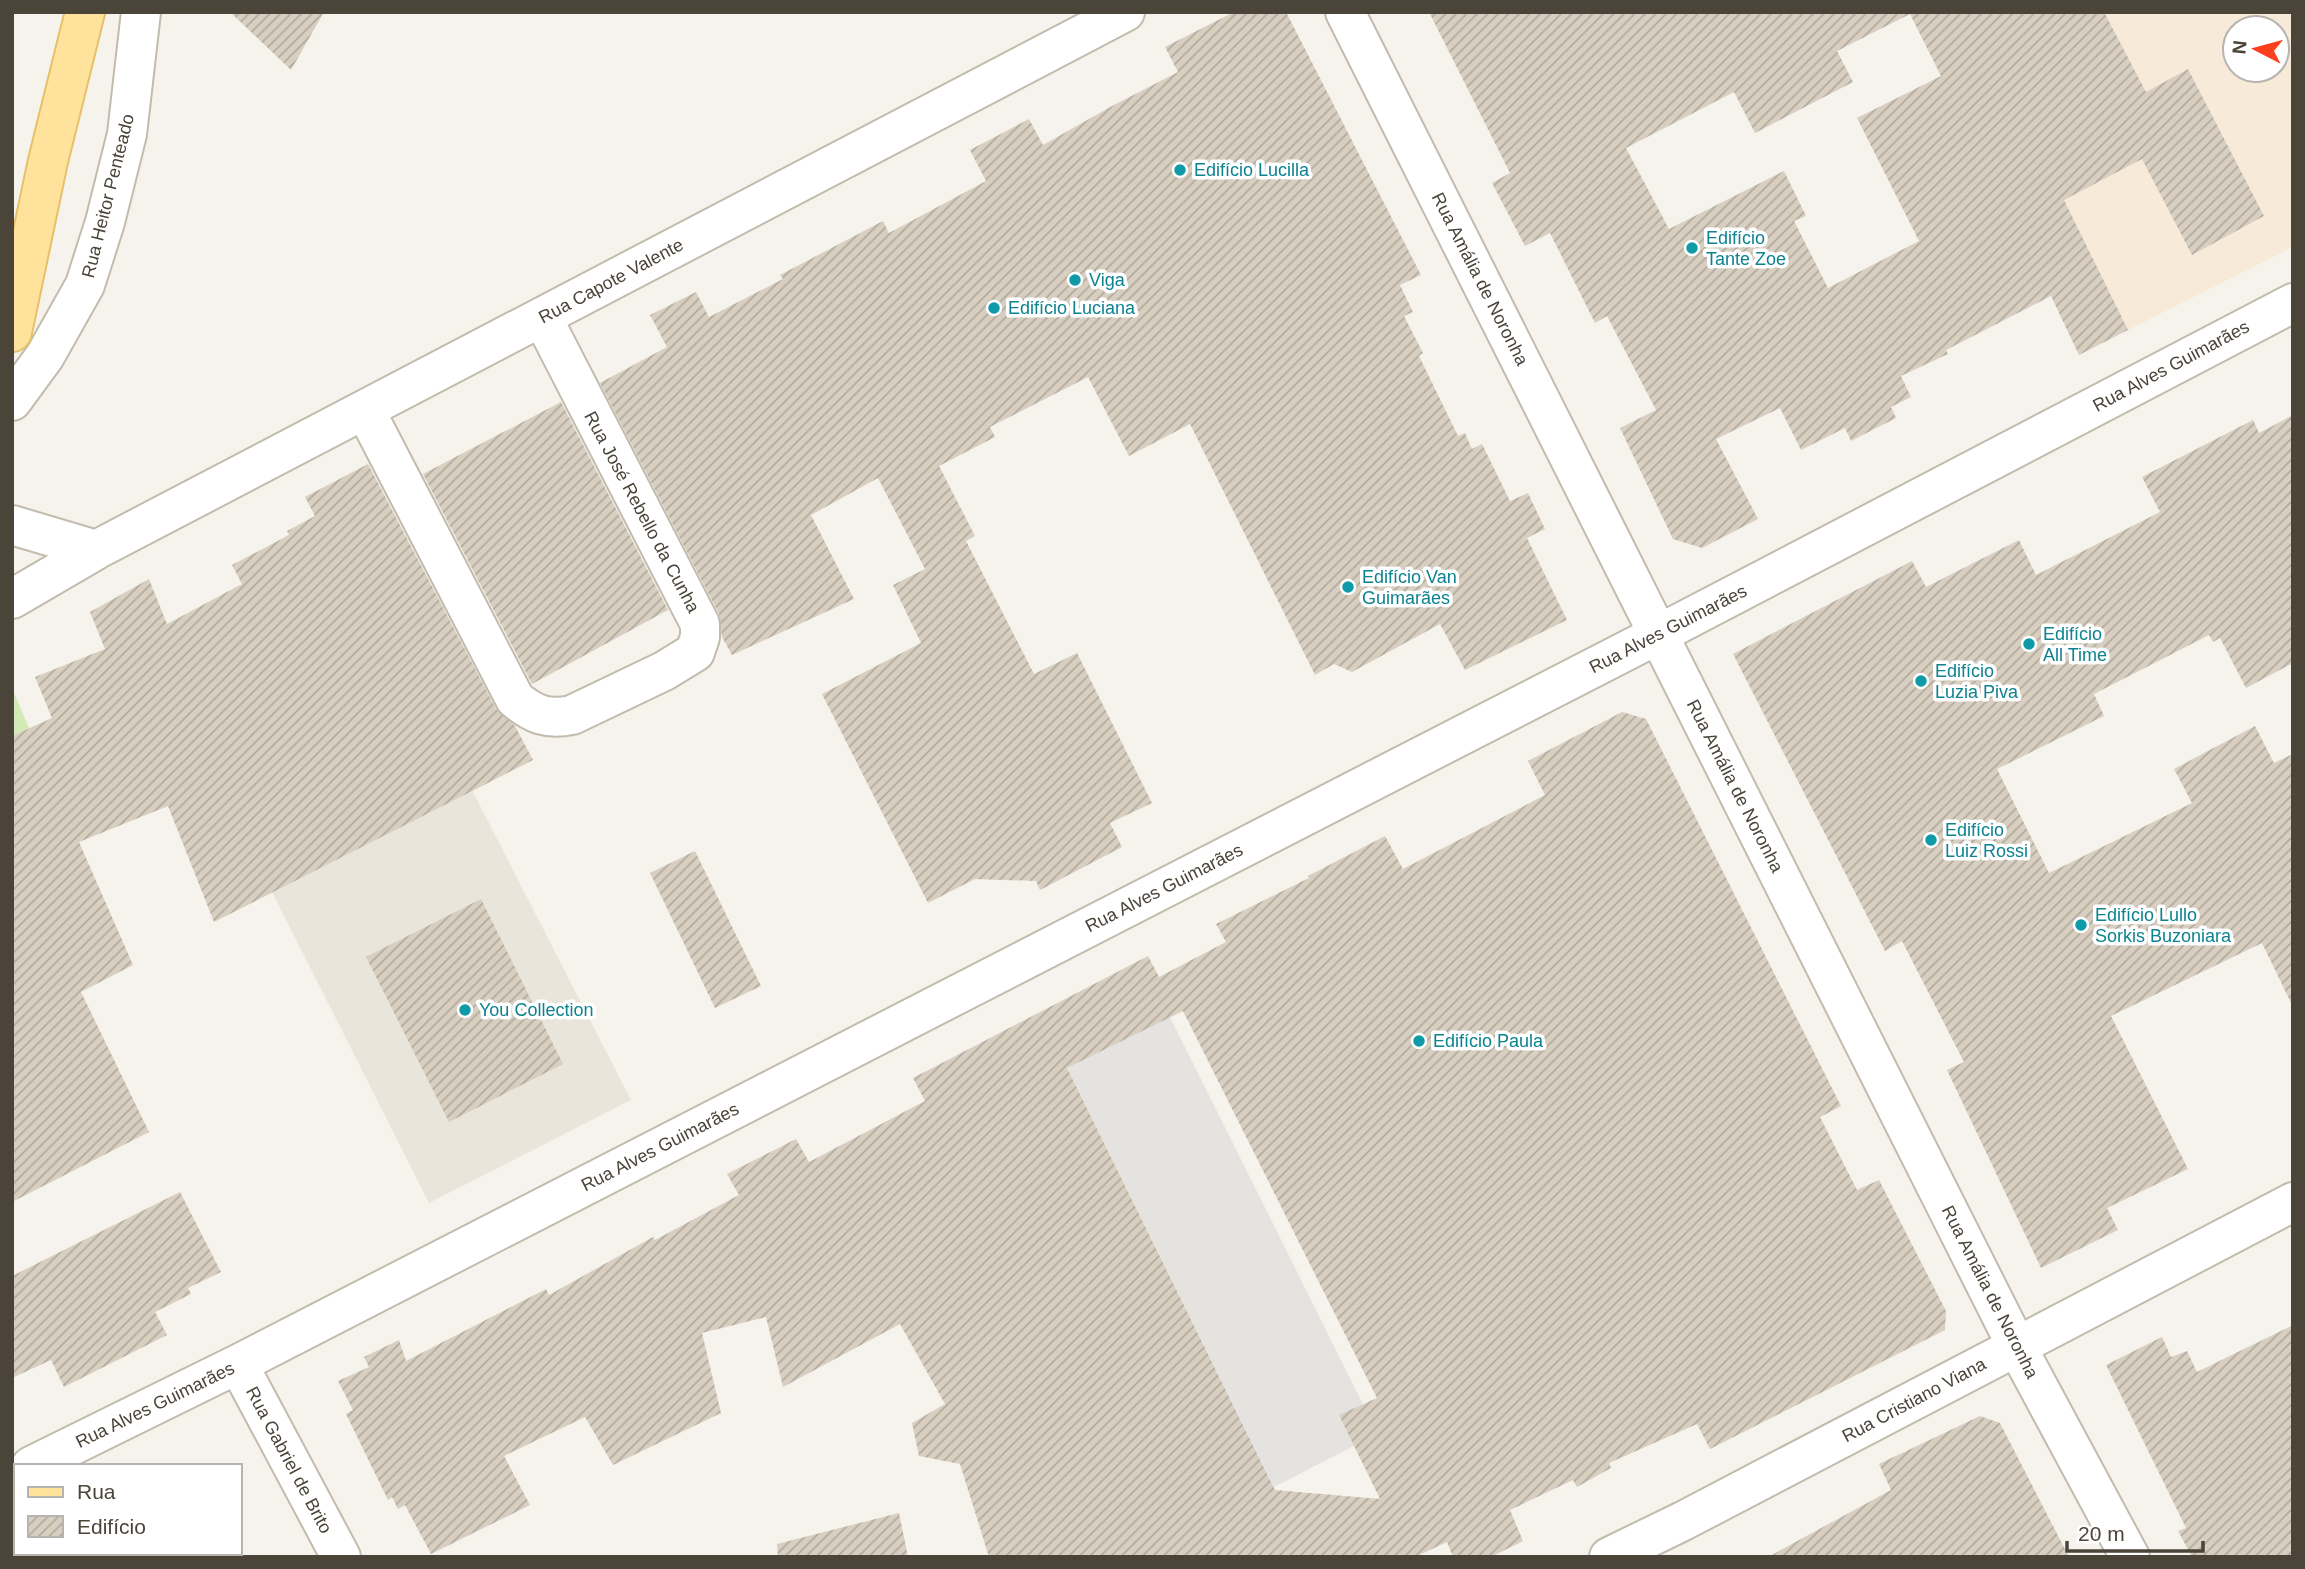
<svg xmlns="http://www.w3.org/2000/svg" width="2305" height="1569" font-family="Arial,sans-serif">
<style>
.residential{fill:#eae5da}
.commercial{fill:#f7ead8;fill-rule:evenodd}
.green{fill:#d2eab5}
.parking{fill:#e5e3e0}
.building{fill:url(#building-hatch);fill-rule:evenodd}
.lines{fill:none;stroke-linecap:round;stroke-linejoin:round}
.minor-casing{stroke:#c2bbae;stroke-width:42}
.tertiary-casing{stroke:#c2bbae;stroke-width:42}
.primary-casing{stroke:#e6c16a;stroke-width:42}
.minor{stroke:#fff;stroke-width:38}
.tertiary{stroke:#fff;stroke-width:38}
.primary{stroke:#ffe39c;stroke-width:38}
.culture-dot{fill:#0f9aa8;stroke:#fff;stroke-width:2.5}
.labels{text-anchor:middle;stroke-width:7;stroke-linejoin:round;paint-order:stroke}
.culture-label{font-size:18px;fill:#0d838f;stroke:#fff;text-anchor:start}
.street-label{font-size:18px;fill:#4b4439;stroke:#fff}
</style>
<defs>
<pattern id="building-hatch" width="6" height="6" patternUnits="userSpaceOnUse" patternTransform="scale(1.75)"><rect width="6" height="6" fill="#d8cfc1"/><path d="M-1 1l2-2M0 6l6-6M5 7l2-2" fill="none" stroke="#b1aa9e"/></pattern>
</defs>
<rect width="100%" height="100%" fill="#f6f3ec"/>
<path class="residential" d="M472,790L631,1100L429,1203L272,892Z"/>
<path class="commercial" d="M1989,12H2293V247L2128,330L2041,153ZM2235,28H2277V70H2235Z"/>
<path class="green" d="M12,688L29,728L12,736Z
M80,1553H229V1557H80Z"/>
<path class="parking" d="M1170,1017L1363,1404L1354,1446L1274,1487L1067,1068Z"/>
<path class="building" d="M230,12H324L291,70Z
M1234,12H1286L1421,275L1400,285L1413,312L1404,316L1423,353L1419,356L1458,436L1465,433L1472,449L1482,444L1510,501L1528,493L1545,529L1527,538L1567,620L1465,670L1440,624L1352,672L1334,664L1315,675L1190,424L1129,456L1088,377L990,427L995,437L939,466L975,536L966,541L1034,674L1077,653L1152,803L1110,823L1122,847L1040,890L1036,881L975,879L928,903L822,694L921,643L893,585L925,569L878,478L811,515L854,599L732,655L722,637L719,614L600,383L667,347L650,315L696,292L709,317L783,279L780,275L883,221L889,233L986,181L970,150L1029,119L1043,145L1112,106L1178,72L1165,47Z
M1429,12H2104L2146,92L2188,69L2264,216L2192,255L2142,159L2064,200L2128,330L2079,355L2051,296L1946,350L1948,354L1901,376L1911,397L1891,407L1896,418L1851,441L1845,428L1801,450L1780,408L1716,439L1758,519L1702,548L1673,539L1620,428L1656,410L1607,316L1595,323L1550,233L1525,246L1492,183L1510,173ZM1910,14L1941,76L1857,118L1919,241L1828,288L1794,221L1806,216L1784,171L1669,229L1626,148L1734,92L1755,133L1853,82L1837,51Z
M561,402L668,610L532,684L423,474Z
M2293,415V663L2246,688L2220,638L2213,642L2209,635L2094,694L2104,716L1997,769L2049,873L2192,803L2174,769L2255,726L2274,763L2293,754V1007L2262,943L2111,1016L2188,1169L2107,1208L2118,1230L2041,1268L1947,1070L1964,1062L1902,941L1885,951L1733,654L1912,561L1926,587L2019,540L2036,575L2160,512L2142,477L2253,420L2259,433Z
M368,464L496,709L515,726L533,760L214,922L168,806L79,842L133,965L81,992L149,1132L12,1202V736L52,718L35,677L105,649L90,612L149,579L167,624L242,584L232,565L289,535L287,531L315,516L305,497Z
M1622,712L1646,719L1841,1106L1820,1117L1857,1190L1879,1180L1946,1311L1945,1330L1710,1449L1697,1424L1609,1463L1611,1468L1577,1487L1573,1480L1510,1510L1523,1541L1491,1557H1453L1447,1542L1415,1557H989L960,1464L919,1456L912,1423L945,1404L900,1324L783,1387L766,1317L702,1333L721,1413L613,1465L585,1417L504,1456L530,1505L431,1554L405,1505L398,1509L392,1497L388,1500L346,1414L353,1410L338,1381L369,1367L364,1357L399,1340L406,1361L546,1289L549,1295L653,1237L655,1240L739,1195L727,1174L796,1139L809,1162L925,1101L913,1078L1148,956L1159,977L1226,942L1216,924L1309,878L1308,876L1385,836L1403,869L1545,795L1528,761ZM1183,1011L1377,1398L1339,1415L1380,1499L1275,1490L1067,1068Z
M695,851L761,986L715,1008L650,873Z
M481,899L563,1064L449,1122L366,957Z
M180,1192L221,1272L188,1288L191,1294L155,1312L167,1335L64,1387L51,1360L12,1378V1276Z
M2293,1325V1557H2192L2178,1531L2186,1528L2106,1365L2162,1337L2171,1357L2187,1351L2197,1372Z
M1980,1416L2000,1423L2069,1557H1768L1891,1490L1879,1464Z
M899,1513L908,1557H778L777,1544Z"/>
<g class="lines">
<g class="minor-casing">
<path id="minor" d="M12,401L45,356L85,285L105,222L127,134L141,12
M365,410L515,699C534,715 548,720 572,715L664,671L695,652L700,637V624L542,317
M12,525L96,550
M12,599L96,550L1125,12
M238,1364L341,1557
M31,1466L238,1364L1659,634L2293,303
M1609,1557L1683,1521L2293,1202"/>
</g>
<g class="tertiary-casing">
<path id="tertiary" d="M1345,12L2017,1347L2130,1557"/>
</g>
<g class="primary-casing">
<path id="primary" d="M12,332L48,161L85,12"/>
</g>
<use href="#minor" class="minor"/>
<use href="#tertiary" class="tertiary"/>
<use href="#primary" class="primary"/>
</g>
<g class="culture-dot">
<circle cx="1180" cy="170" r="7"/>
<circle cx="1692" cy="248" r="7"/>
<circle cx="1075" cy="280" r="7"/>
<circle cx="994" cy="308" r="7"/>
<circle cx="1348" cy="587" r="7"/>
<circle cx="2029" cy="644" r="7"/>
<circle cx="1921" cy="681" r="7"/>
<circle cx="1931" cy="840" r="7"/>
<circle cx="2081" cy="925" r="7"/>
<circle cx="465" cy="1010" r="7"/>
<circle cx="1419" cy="1041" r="7"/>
</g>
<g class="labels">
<g class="culture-label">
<text x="1194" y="176">Edifício Lucilla</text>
<text x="1706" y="244">Edifício<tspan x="1706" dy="21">Tante Zoe</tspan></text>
<text x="1089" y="286">Viga</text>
<text x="1008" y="314">Edifício Luciana</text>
<text x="1362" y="583">Edifício Van<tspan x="1362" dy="21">Guimarães</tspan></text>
<text x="2043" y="640">Edifício<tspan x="2043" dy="21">All Time</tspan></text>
<text x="1935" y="677">Edifício<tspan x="1935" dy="21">Luzia Piva</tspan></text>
<text x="1945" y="836">Edifício<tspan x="1945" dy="21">Luiz Rossi</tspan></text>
<text x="2095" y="921">Edifício Lullo<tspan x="2095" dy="21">Sorkis Buzoniara</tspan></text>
<text x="479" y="1016">You Collection</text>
<text x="1433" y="1047">Edifício Paula</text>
</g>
<g class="street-label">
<text transform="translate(108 196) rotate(-76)" y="6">Rua Heitor Penteado</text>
<text transform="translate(1480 279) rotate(63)" y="6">Rua Amália de Noronha</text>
<text transform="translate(611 281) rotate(-28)" y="6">Rua Capote Valente</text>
<text transform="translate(2171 366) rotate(-28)" y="6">Rua Alves Guimarães</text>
<text transform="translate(642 512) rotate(62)" y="6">Rua José Rebello da Cunha</text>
<text transform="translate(1668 629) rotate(-27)" y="6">Rua Alves Guimarães</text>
<text transform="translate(1735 786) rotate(63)" y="6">Rua Amália de Noronha</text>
<text transform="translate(1164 888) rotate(-27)" y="6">Rua Alves Guimarães</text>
<text transform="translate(660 1147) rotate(-27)" y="6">Rua Alves Guimarães</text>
<text transform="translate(1990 1292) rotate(63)" y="6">Rua Amália de Noronha</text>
<text transform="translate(1914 1400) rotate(-28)" y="6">Rua Cristiano Viana</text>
<text transform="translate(155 1405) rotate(-26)" y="6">Rua Alves Guimarães</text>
<text transform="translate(289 1460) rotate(62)" y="6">Rua Gabriel de Brito</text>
</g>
</g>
<rect width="2305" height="1569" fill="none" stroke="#4b4439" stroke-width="28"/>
<rect x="14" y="1464" width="228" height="91" fill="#ffffff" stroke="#b7b4b0" stroke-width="2"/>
<rect x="28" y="1487" width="35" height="10" fill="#ffe39c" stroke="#b7b4b0" stroke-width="2"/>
<text x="77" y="1499" font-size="21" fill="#4b4439">Rua</text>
<rect x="28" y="1516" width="35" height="21" fill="url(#building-hatch)" stroke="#b7b4b0" stroke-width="2"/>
<text x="77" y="1534" font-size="21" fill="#4b4439">Edifício</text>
<g transform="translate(2256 49) rotate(276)"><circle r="33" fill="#ffffff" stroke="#b7b4b0" stroke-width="2"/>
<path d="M0-5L12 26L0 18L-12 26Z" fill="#fc3f1d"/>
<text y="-10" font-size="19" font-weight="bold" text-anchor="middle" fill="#4b4439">N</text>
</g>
<path d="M2067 1541v10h136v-10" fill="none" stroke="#4b4439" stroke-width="3.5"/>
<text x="2078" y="1541" font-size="21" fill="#4b4439" stroke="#ffffff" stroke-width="5" paint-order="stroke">20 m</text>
</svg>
